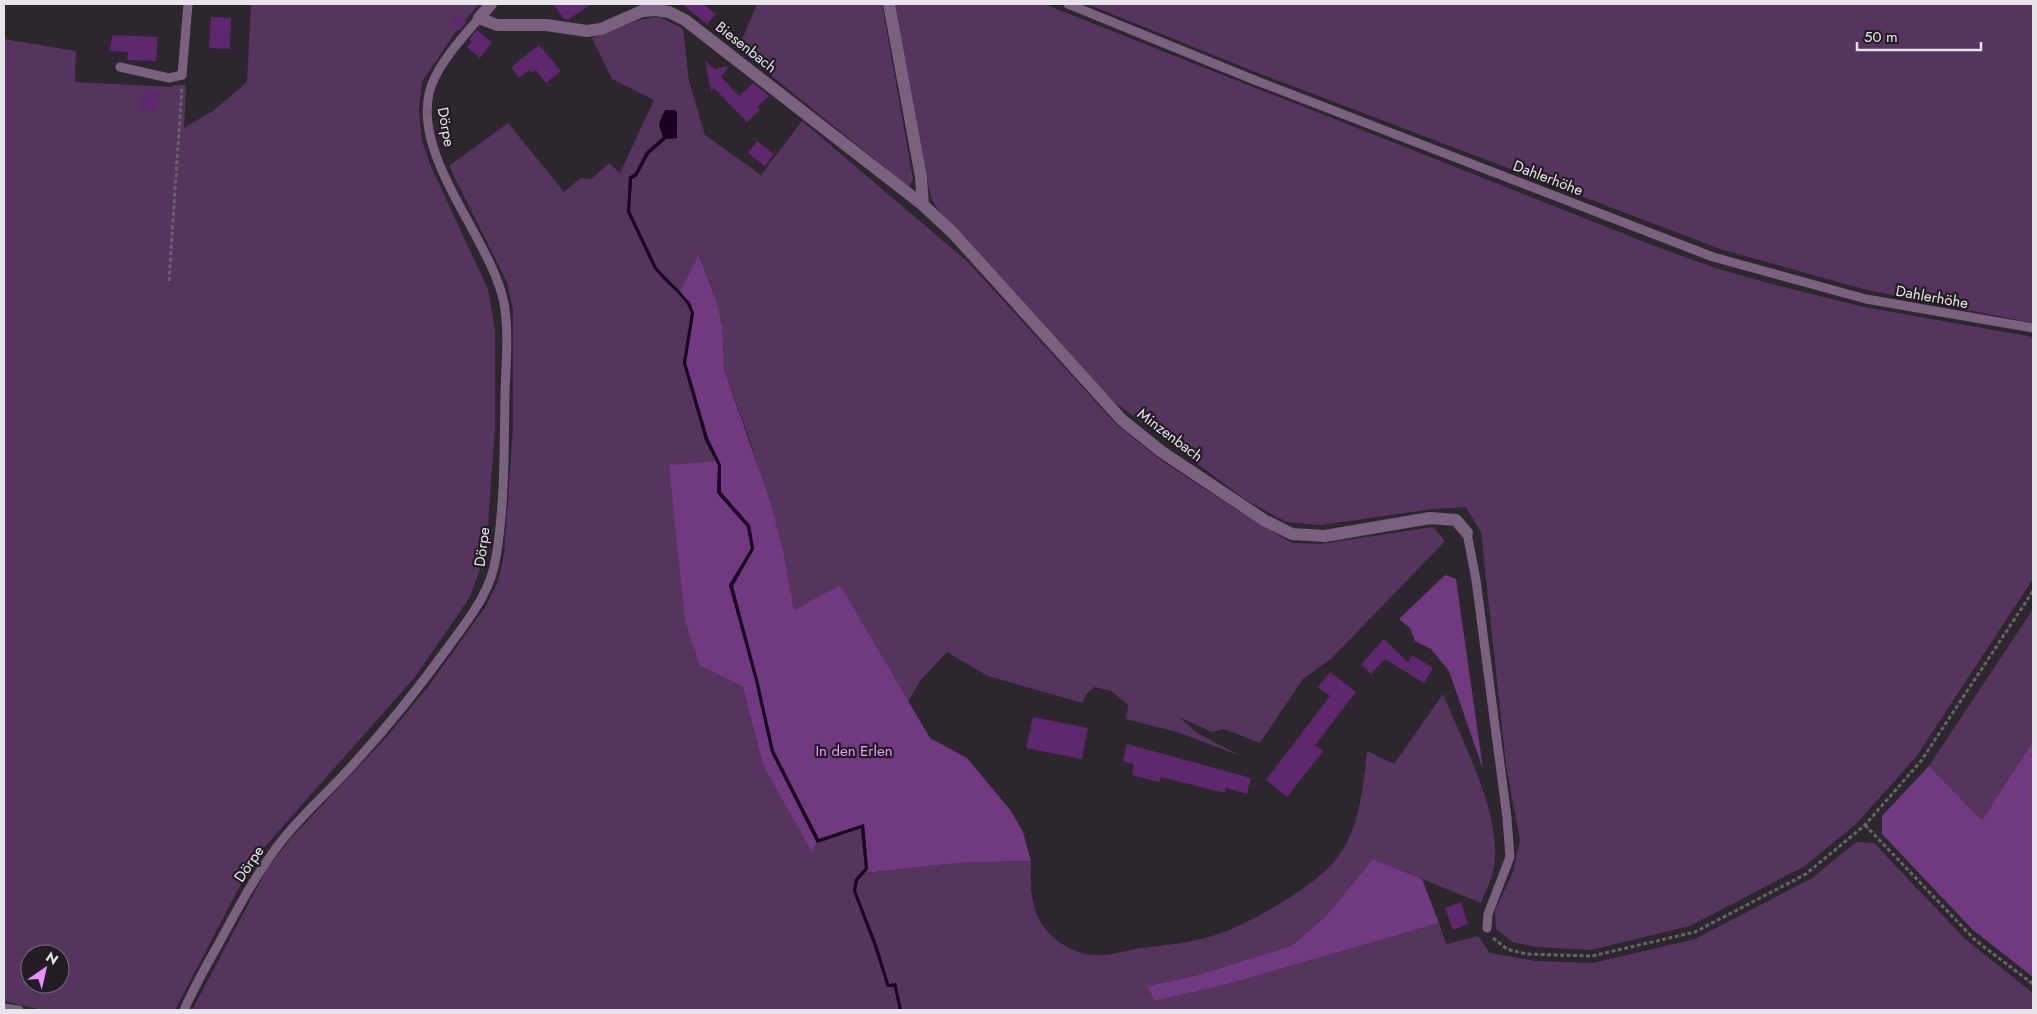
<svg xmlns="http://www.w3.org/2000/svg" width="2037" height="1014" font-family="Jost,sans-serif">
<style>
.green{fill:#55345d;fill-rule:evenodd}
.forest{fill:#713980}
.water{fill:#1a0021}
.building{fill:#5f276d}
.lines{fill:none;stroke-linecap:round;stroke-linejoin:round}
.path{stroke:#68626a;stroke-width:3;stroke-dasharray:4 2.5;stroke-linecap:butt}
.lane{stroke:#7a6180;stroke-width:9}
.street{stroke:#7a6180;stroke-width:12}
.labels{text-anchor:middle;stroke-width:4.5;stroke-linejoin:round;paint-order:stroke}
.street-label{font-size:15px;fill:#e9e4eb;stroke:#231c25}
.park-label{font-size:15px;fill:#ea9bfe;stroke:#231c25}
</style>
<rect width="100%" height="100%" fill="#2d262f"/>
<path class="green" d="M251,4H479L454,34L422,82L419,111L422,141L432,169L488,289L495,330V428L486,552L470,597L415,677L254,859L175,1010H42L4,1001V39L76,51L75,82L172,87L173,85H186L184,128L213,111L247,82ZM30,954H60V984H30Z
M757,4H882L913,179L909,187L738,49Z
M895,4H1044L1652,245L1715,268L1779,286L1864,307L2033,337V579L1916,757L1856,824L1805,866L1690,926L1591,950L1537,947L1512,942L1496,929L1495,910L1513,872L1520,840L1506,765L1481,532L1466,507L1433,509L1321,525L1286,522L1246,500L1113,401L944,219L931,198Z
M1087,4H2033V323L1867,290L1720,249L1253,71Z
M660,17L683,29L689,81L705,135L761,175L802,121L968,262L1116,424L1162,461L1239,511L1292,543L1320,544L1433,527L1445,541L1332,658L1303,679L1260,743L1224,729L1212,732L1179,717L1197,733L1241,756L1177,732L1126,719L1128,705L1111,691L1095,687L1088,692L1082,703L988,676L947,652L920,681L908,702L840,586L794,610L783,549L751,443L724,369L716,300L700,256L680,291L657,268L630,211L632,179L637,176L649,154L666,139L677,138V112L662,114L659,125L663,137L646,152L635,174L629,177L627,212L662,279L678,293L688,304L691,313L683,363L705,440L716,461L669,466L700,666L743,687L763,765L813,851L817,843L861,828L865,868L855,879L853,891L874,946L887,987H894L899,1010H192L267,869L291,838L383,741L428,687L486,606L498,581L504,555L513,428V310L507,282L449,166L508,123L564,192L581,178L591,179L609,163L620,173L654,100L612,79L592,38C615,29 635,18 660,17Z
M2033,609V741L1982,820L1929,766Z
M1443,694C1463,744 1502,813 1494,867C1492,879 1485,892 1481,903L1373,859L1325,917L1291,946L1194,976L1148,986L1239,981L1439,923L1446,944L1478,936L1490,953L1536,961L1593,963L1695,939L1812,878L1856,842L1874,843L1965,939L2033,993V1010H902L896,984H889L877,945L856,891L858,880L865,873L957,863L1031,861C1030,886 1030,912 1048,932C1058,944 1079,955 1094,955C1109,956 1121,952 1135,949C1164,945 1196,943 1224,932C1255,920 1317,885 1337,858C1360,828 1363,787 1367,751L1394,764Z"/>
<path class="forest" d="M699,255L716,300L722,327L724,369L768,495L783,549L794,610L840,585L930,738L967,758L1011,811L1023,832L1031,861L957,863L865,873L868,869L864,824L819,839L774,751L758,680L732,586L754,549L750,526L721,492V465L708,438L686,363L694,313L690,303L680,291Z
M716,461L718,465L717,493L748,527L751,548L729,585L755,680L771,752L817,843L812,852L763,765L743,687L700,666L685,621L669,465Z
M1445,575L1456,579L1483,769L1449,671L1431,649L1415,641L1410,628L1399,619Z
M2033,741V977L1973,930L1882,834V816L1929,766L1982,820Z
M1373,859L1422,879L1439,923L1239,981L1154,1001L1148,986L1194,976L1291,946L1325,917Z"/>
<path class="water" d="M665,110H675L677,112V138L666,139L649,154L637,176L632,179L630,211L657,268L690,303L694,313L686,363L708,438L721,465V492L750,525L754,549L733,586L758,680L774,751L819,839L864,824L868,869L858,880L856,891L877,945L889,984L896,983L902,1010H899L894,987H887L874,946L853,891L855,879L865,868L861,828L817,843L771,752L755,680L729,585L751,549L747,527L717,493L718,465L705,440L683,363L691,313L687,304L678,293L654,269L627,212L629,177L635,173L646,152L663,137L659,125Z"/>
<path class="building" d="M553,4H591L568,20L564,19Z
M682,4H703L716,14L707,24Z
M459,15L467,22L459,31L451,24Z
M211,17L231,18L230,49L209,48Z
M477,30L492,43L480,58L467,47L472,42L469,40Z
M112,35L158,37L156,61L127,60L128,52L110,51Z
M539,45L561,71L546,83L536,70L532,73L529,70L519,78L511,67Z
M705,60L714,69L729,66L721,77L739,96L753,83L769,96L757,107L760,110L747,122L714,88L711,92Z
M144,88L161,92L156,112L139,108Z
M757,141L774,154L765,166L748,153Z
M1384,639L1408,662L1412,655L1433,668L1424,683L1385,659L1371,674L1361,664Z
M1330,672L1356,692L1315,745L1323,751L1287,797L1266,780L1330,696L1318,687Z
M1033,717L1088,728L1082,759L1026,748Z
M1127,744L1251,778L1247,794L1226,788L1225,793L1161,777L1159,782L1132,775L1134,764L1123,761Z
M1461,902L1468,924L1453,930L1445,908Z"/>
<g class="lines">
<path class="path" d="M169,281L182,86
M1865,825L1975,940L2033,984
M1493,938L1507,949L1526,954L1592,956L1695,932L1806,874L1865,825L1921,761L2033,591"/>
<path class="lane" d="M1068,4L1252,79L1713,257L1866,299L2033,328
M120,67L169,78L182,75L188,4
M1467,533L1476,580L1507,818L1510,857L1488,914L1487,928
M4,1008L19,1010
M184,1010C194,988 206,966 218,945C238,908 257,872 283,839C303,814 328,792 349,769C385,730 418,689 449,646C469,618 491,592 496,557C505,504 504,447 505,393C506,363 509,332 504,303C491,236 400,145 435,77C446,55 464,36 479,18"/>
<path class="street" d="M491,4L479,18L497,25H546L587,31L601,29L642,11L656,10L669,12L685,20L923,205L953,233L1122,420L1162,452L1264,520L1292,534L1325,536L1430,518L1456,520L1467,533
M889,4L921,177L923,205"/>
</g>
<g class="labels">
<g class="street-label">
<text transform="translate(746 47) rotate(38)" y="5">Biesenbach</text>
<text transform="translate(446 127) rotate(80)" y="5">Dörpe</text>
<text transform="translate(1548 178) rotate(21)" y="5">Dahlerhöhe</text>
<text transform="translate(1932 297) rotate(10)" y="5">Dahlerhöhe</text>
<text transform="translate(1170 435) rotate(37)" y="5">Minzenbach</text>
<text transform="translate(482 547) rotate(-83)" y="5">Dörpe</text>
<text transform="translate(249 864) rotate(-56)" y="5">Dörpe</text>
</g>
<g class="park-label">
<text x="854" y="756">In den Erlen</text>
</g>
</g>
<rect width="2037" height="1014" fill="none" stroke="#e9e4eb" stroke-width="10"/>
<g transform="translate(45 969) rotate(34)"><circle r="24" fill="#231c25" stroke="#726c74"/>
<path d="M0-4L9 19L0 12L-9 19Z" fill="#e88eff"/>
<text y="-8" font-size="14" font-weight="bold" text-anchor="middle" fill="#e9e4eb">N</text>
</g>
<path d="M1857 42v8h124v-8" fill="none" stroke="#e9e4eb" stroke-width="2.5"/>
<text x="1864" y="42" font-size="15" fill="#e9e4eb" stroke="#231c25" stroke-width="4" paint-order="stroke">50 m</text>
</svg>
